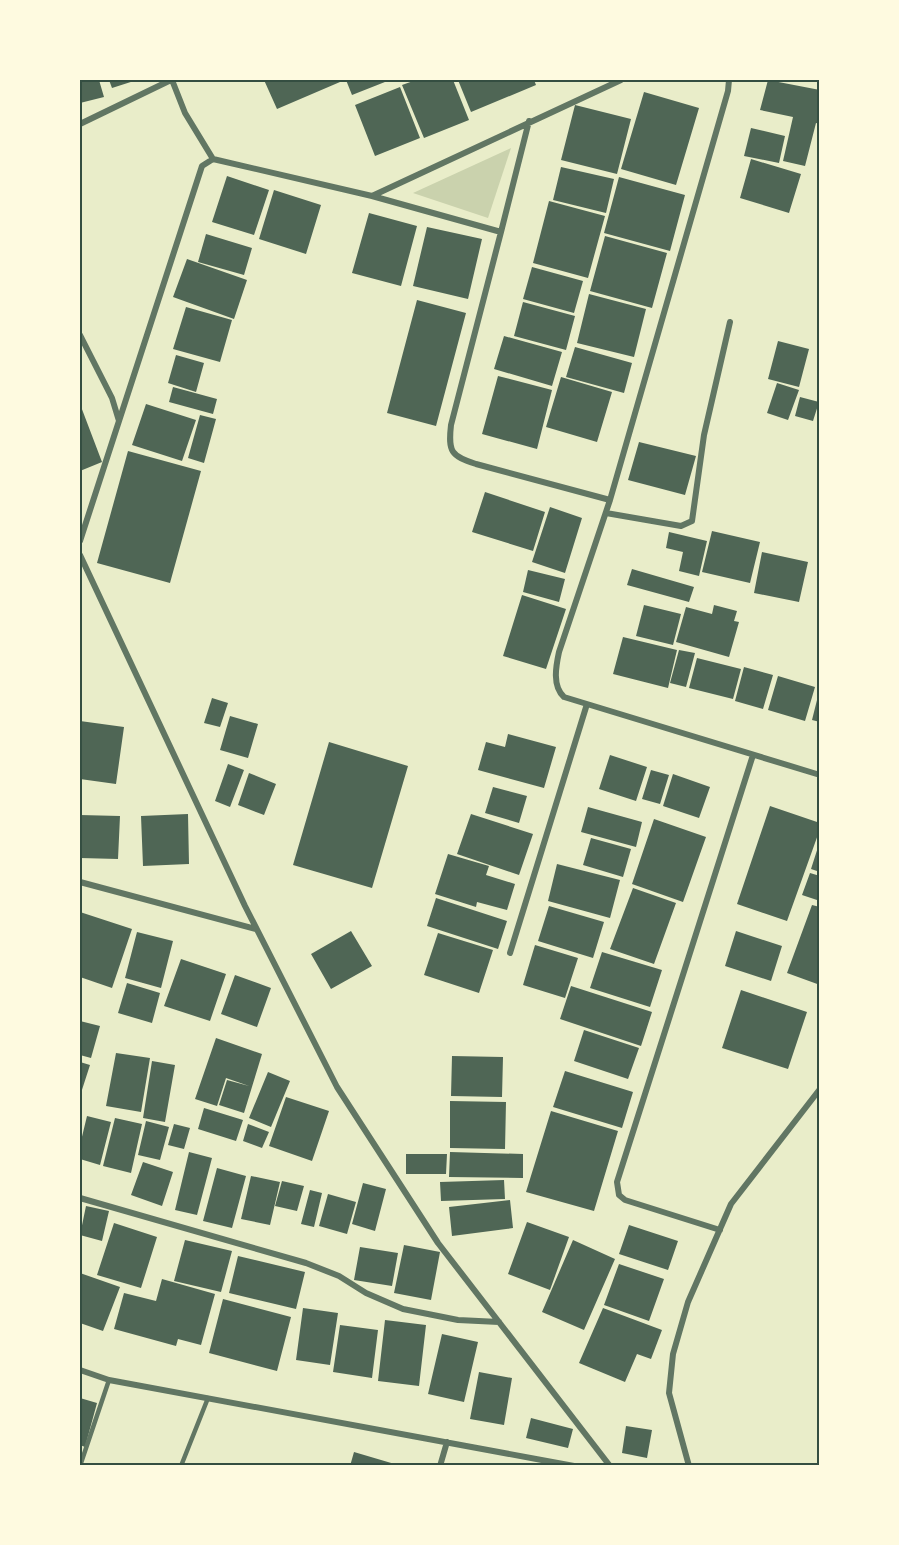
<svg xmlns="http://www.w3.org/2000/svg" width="899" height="1545" font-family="Montserrat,sans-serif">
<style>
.green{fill:#cad2ad}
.building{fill:#4f6655}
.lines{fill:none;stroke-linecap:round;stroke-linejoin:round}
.service{stroke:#617663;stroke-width:4.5}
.minor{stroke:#617663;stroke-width:6}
.neatline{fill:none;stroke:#344e41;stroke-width:2}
</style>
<rect width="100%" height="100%" fill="#e9edc9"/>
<path class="green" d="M511,148L488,218L413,193Z"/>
<path class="building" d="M80,80H99L104,97L80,103Z
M109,80H137L112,88Z
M264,80H339L340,82L277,109Z
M346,80H390L352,95Z
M416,80H453L469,120L424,138L402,85Z
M458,80H534L536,85L471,112Z
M768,80L820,90V124L816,123L805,166L783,161L793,117L760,110Z
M400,87L420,138L375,156L355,105Z
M644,92L699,108L676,185L621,169Z
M575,105L631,119L617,174L561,160Z
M751,128L785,136L779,163L744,156Z
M751,159L801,174L789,213L740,198Z
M561,167L614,179L606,213L553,200Z
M227,176L269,190L254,235L212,222Z
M619,177L685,195L670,251L604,233Z
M274,190L321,205L306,254L259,239Z
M549,201L605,216L588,278L533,263Z
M369,213L417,226L401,286L352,273Z
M427,227L482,239L468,299L413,286Z
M206,234L252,248L244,275L198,262Z
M605,236L667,253L652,308L590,291Z
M187,259L247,280L234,319L173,297Z
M532,267L583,281L574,313L523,299Z
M589,294L646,309L634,357L577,343Z
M417,300L466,313L436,426L387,413Z
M523,302L575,316L566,350L514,336Z
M186,307L232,320L220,362L173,349Z
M504,336L562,352L552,386L494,369Z
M778,341L809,349L799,387L768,379Z
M575,347L632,363L624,393L566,377Z
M176,355L204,363L196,392L168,383Z
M498,376L552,390L537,449L482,434Z
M561,377L612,392L597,442L546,427Z
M777,383L799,390L788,420L767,413Z
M173,387L217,399L213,414L169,402Z
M800,397L819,402L813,421L795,416Z
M80,404L102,462L80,471Z
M146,404L196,420L182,461L132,445Z
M200,415L216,419L204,463L188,458Z
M639,442L696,456L685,495L628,480Z
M128,451L201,471L170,583L97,563Z
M485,492L545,512L533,551L472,532Z
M550,507L582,518L565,573L532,562Z
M712,531L760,542L750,583L702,572Z
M669,532L707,541L699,576L679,571L683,552L666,548Z
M762,552L808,562L799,602L754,593Z
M632,569L694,587L689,602L627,585Z
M528,570L565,579L559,602L523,592Z
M522,595L566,609L546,669L503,656Z
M644,605L681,614L673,645L636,636Z
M714,605L737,611L734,621L739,622L729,657L676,642L686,607L712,614Z
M623,637L677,650L668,688L613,674Z
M679,650L695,653L686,687L670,683Z
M697,658L741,669L733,699L689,688Z
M744,667L773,675L763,709L735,701Z
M778,676L815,687L805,721L768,710Z
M819,692H820V722L812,720Z
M212,698L228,703L220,727L204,723Z
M230,716L258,724L248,758L220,750Z
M80,721L124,727L116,784L80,779Z
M508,734L556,747L544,788L478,770L486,742L505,747Z
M329,742L408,766L372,888L293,865Z
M610,755L647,767L636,801L599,789Z
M228,764L244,770L230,807L215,801Z
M651,770L669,775L660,804L642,799Z
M249,773L276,784L264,815L238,805Z
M673,774L710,787L699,818L663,806Z
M493,787L527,796L519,823L485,813Z
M770,806L820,823V829L787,921L737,904Z
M588,807L642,822L636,847L581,832Z
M188,814L189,864L143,866L141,816Z
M471,814L533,834L519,875L457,854Z
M80,815L120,816L118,859L80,858Z
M654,819L706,837L683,902L632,884Z
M591,838L631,849L623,877L583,865Z
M819,844H820V872L811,869Z
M448,854L489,866L486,875L515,884L507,910L477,902L476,907L435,894Z
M557,864L620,880L610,918L548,901Z
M810,873L820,876V901L802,895Z
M633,888L676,903L654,964L610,949Z
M436,898L507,921L498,949L427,926Z
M812,905L820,907V985L787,973Z
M549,906L604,922L593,958L538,941Z
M80,912L132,929L112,988L80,977Z
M351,931L372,966L331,989L311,954Z
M736,931L782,946L771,981L725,966Z
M137,932L173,941L161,988L125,978Z
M438,933L493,950L479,993L424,975Z
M535,945L578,958L565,998L523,985Z
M602,952L662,970L650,1007L590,988Z
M181,959L226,974L210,1021L164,1006Z
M235,975L271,988L257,1027L221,1014Z
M127,983L160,993L152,1023L118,1013Z
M571,986L652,1012L641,1046L560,1019Z
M741,990L807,1012L788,1069L722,1048Z
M80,1021L100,1026L91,1058L80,1055Z
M584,1030L639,1048L628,1079L574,1061Z
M216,1038L262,1054L244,1113L219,1105L227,1080L249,1086L226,1078L217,1106L195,1099Z
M116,1053L150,1058L141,1112L106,1106Z
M452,1056L503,1057L502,1097L451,1096Z
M152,1061L175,1065L165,1122L143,1118Z
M80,1062L90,1065L80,1096Z
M565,1071L633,1092L622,1128L553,1107Z
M268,1072L290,1081L271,1127L249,1118Z
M286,1097L329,1111L312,1161L269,1146Z
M450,1101L506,1102L505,1149L450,1148Z
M204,1108L243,1120L236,1141L198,1129Z
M551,1111L618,1131L594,1211L526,1192Z
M87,1116L111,1122L100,1165L80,1159V1145Z
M115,1118L142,1124L131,1173L103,1166Z
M146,1121L169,1127L160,1160L138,1155Z
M174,1124L190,1128L184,1149L168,1145Z
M248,1124L269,1132L262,1148L243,1141Z
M189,1152L212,1158L197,1215L175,1210Z
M450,1152L523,1154V1178L449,1177Z
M406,1154H447L446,1174H406Z
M143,1162L173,1172L162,1206L131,1195Z
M217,1168L246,1176L232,1228L203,1221Z
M251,1176L280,1182L270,1225L241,1219Z
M504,1180L505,1199L441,1201L440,1182Z
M282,1181L304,1186L297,1211L275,1206Z
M363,1183L386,1189L375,1231L352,1224Z
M310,1190L322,1193L314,1227L301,1224Z
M328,1194L356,1202L347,1234L319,1226Z
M510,1200L513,1228L452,1236L449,1207Z
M86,1206L109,1211L102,1241L80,1235Z
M527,1222L569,1237L550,1290L508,1274Z
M114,1223L157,1237L141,1288L97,1275Z
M629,1225L678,1241L668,1270L619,1254Z
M185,1240L232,1251L221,1292L174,1281Z
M573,1240L615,1259L584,1330L542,1312Z
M404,1245L440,1252L431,1300L394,1293Z
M360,1247L398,1253L392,1286L354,1280Z
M238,1256L305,1272L296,1309L229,1293Z
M619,1264L664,1279L649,1321L604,1305Z
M80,1273L120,1287L103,1331L80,1323Z
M162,1279L215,1294L201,1345L178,1339L176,1346L114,1329L124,1293L156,1301Z
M223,1299L291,1317L277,1371L209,1353Z
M303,1308L338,1313L330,1365L296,1360Z
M603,1308L662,1330L651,1359L637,1354L625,1382L579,1363Z
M385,1320L426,1325L419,1386L378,1381Z
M340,1325L378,1330L372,1378L333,1372Z
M442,1334L478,1342L464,1402L428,1394Z
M479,1372L512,1378L504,1425L470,1419Z
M80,1398L97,1403L85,1447L80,1445Z
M531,1418L573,1429L568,1448L526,1438Z
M626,1426L652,1430L647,1458L622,1453Z
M354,1452L398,1465V1466H350Z"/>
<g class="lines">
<path class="service" d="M80,1466L109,1380
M181,1466L208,1398"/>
<path class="minor" d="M172,80L185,113L213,159L372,196
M729,80L728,91L610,500L559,652C556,666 552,686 564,697L820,775
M80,124L171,80
M501,232L529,121
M80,335L112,398L119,421L80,541
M119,421L202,166L213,159
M610,500L476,464C451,456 448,452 451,425L501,232L372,196L621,80
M606,513L681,526L692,521L704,435L730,322
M80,555L245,906L337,1087L438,1243L610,1466
M80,882L256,929
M510,953L587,704
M80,1198L306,1263L339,1276L366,1293L403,1309L458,1320L499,1322
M720,1230L625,1200L619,1195L617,1182L753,755
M80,1370L109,1380L574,1466
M440,1466L447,1442
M689,1466L669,1393L673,1354L688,1302L731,1204L820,1089"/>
</g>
<rect width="899" height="1545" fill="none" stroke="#fefae0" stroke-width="162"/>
<rect x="81" y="81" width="737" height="1383" class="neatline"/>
</svg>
